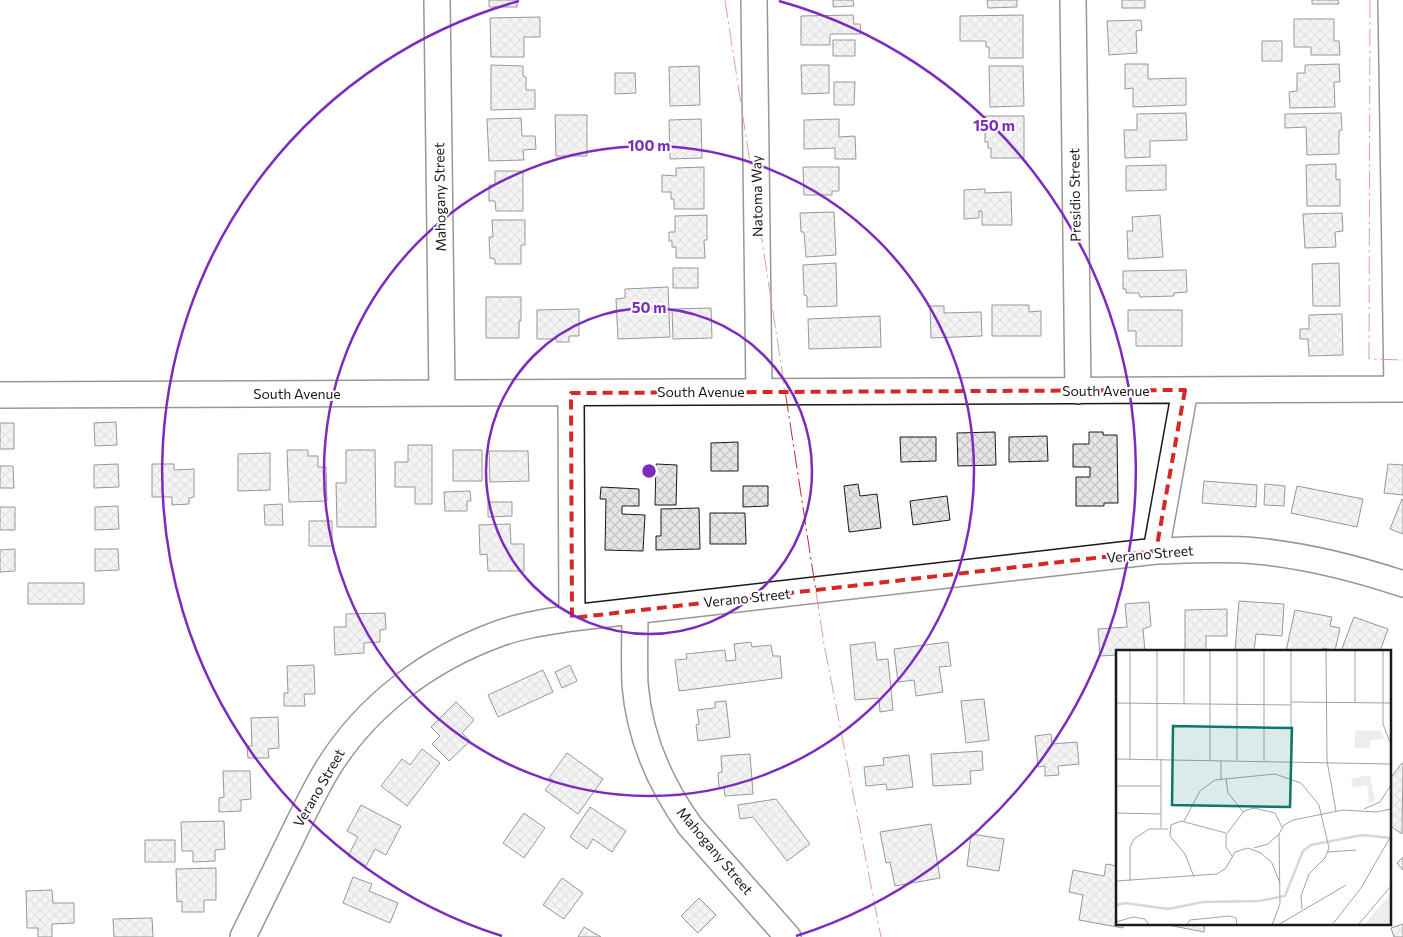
<svg xmlns="http://www.w3.org/2000/svg" width="1403" height="937" font-family="Commissioner,sans-serif">
<style>
.building{fill:url(#building-cross-hatch);stroke:#1a1a1a}
.lines{fill:none;stroke-linecap:round;stroke-linejoin:round}
.minor-casing{stroke:#1a1a1a;stroke-width:28}
.minor{stroke:#fff;stroke-width:25}
.power{stroke:#c62828;stroke-width:1;stroke-dasharray:18 4 2.5 4;stroke-linecap:butt}
.marked{fill:none;stroke:#d62828;stroke-width:4;stroke-dasharray:10 6;stroke-linejoin:round}
.ring{fill:none;stroke:#7b2cbf;stroke-width:2.5}
.labels{text-anchor:middle;stroke-width:4;stroke-linejoin:round;paint-order:stroke}
.street-label{font-size:14px;fill:#1a1a1a;stroke:#fff}
.inset-river{fill:none;stroke:#d7d7d7;stroke-width:2.5}
.inset-road{fill:none;stroke:#a3a3a3;stroke-width:1}
.view{fill:#0f766e;fill-opacity:0.15;stroke:#0f766e;stroke-width:2.5}
.inset-edge{fill:none;stroke:#1a1a1a;stroke-width:2.5}
.centre{fill:#7b2cbf;stroke:#fff;stroke-width:2.5}
.ring-label{font-size:15px;text-anchor:middle;font-weight:bold;fill:#7b2cbf;stroke:#fff;stroke-width:4;stroke-linejoin:round;paint-order:stroke}
</style>
<defs>
<pattern id="building-cross-hatch" width="8" height="8" patternUnits="userSpaceOnUse" patternTransform="scale(1.25)"><rect width="8" height="8" fill="#e6e6e6"/><path d="M0 0l8 8M0 8l8-8" fill="none" stroke="#c5c5c5"/></pattern>
</defs>
<rect width="100%" height="100%" fill="#fff"/>
<path class="building" d="M489,0H517V7H489Z
M833,0H853L854,6L833,7Z
M987,0H1017V7L988,8Z
M1122,0H1145V8H1122Z
M1312,0H1338L1339,4H1312Z
M853,15L854,24H860L861,34H830V45H801V16Z
M1023,15V58H989V47H986V41H960V16Z
M540,17V37H524V57H491L490,18Z
M1294,19H1334V41H1339L1340,55H1311V47H1294Z
M1141,20L1142,30L1136,31L1137,53L1109,55L1107,21Z
M833,40H855V56H833Z
M1262,41H1282V61H1262Z
M1125,64H1148V79L1186,78V105L1133,107V88L1125,89Z
M1339,64L1340,82H1334L1335,107L1290,108L1289,92L1297,91V73H1305V65Z
M491,65L523,66V76L526,77V90H535V109L491,110Z
M801,65H829V93L802,94Z
M699,66L700,105L670,106L669,67Z
M989,66H1023L1024,106L990,107Z
M615,73H635L636,93L615,94Z
M834,82H855L854,105H834Z
M1186,113L1187,140L1150,141V157L1125,158L1124,130H1137V114Z
M1341,113L1342,130L1339,131V154L1307,155L1306,127L1285,128V114Z
M555,115H587V156H556Z
M985,116H1024V158H991V148H988V142H985Z
M521,118L522,136H535L536,149L523,150L524,160L489,161L487,119Z
M701,119L702,158L670,159L669,120Z
M839,119V137L855,136L856,159H835V148L804,149V120Z
M1336,164V180L1340,179V206H1307L1306,165Z
M1166,165V190L1126,191V166Z
M704,167V209H674V199H671V192H662V175L676,176V168Z
M803,167H839V191H832V195H804Z
M495,171H523V211H496L495,201H489V185H495Z
M985,189V193L1011,192L1012,225H982V211H979V218L964,219V190Z
M834,212L836,255L806,257L804,232H801L800,213Z
M1342,213L1343,231L1335,232L1336,247L1305,248L1303,214Z
M707,215V240H704L705,258H676V247H672V241H669V232H675V216Z
M1160,215L1163,257L1128,259L1127,231H1133L1132,217Z
M492,220H525V245H521V264H495V259L490,258L489,237H493Z
M836,263L837,306L807,307V296L804,295L803,265Z
M1339,263L1340,306H1313L1312,264Z
M673,268H698V288H673Z
M1186,270L1187,292L1174,293V296L1140,297L1139,293H1126V289H1123V271Z
M668,287L670,337L618,339L616,299L625,298V289Z
M486,297H521V321H519V338H486Z
M992,305H1029V312L1041,311V336H992Z
M930,306H944V313L981,312L982,336L931,338Z
M711,308L712,338L673,339L672,309Z
M579,309V336H569V342H557L556,339H537V310Z
M1128,310H1182V346H1136V331H1128Z
M1342,314L1343,355L1309,356L1308,339H1300V329H1309V315Z
M880,316L881,347L809,349L808,319Z
M116,422L117,445L95,446L94,423Z
M0,423H14V449H0Z
M995,432L996,465L958,466L957,433Z
M1089,432H1103V435H1117L1118,503H1104V506H1076V477H1090V467H1073V444H1089Z
M1047,436L1048,461L1009,462V437Z
M900,437H936V461L901,462Z
M738,442V471H711V443Z
M408,445H432V504H415V487H395V462H408Z
M287,450H308V456H318V467H326L327,501L289,502Z
M346,450H375L376,527H337L336,483H346Z
M453,450H482V481H453Z
M489,451H528L529,481L490,482Z
M270,453V490L238,491V454Z
M118,464L119,487L94,488V465Z
M152,464H174V470L194,469V497L189,498V504L172,505V497H152Z
M656,464L677,465L676,505H655Z
M1388,464L1403,465V495L1384,493Z
M0,466H13L14,488H0Z
M1204,481L1257,485L1256,507L1202,503Z
M858,484L860,496L877,494L881,528L849,532L844,486Z
M1265,484L1285,486L1284,506L1264,505Z
M743,486H768V506L743,507Z
M1297,486L1363,499L1357,527L1291,513Z
M601,487L639,489V506H622V514L645,515L643,551L605,550L606,499H600Z
M470,491L471,501H467V511H445L444,492Z
M947,496L950,520L913,525L910,501Z
M1402,499L1403,500V534L1390,529Z
M488,502H512V516L488,517Z
M282,504L283,525H265L264,505Z
M118,506L119,529L95,530V507Z
M0,507H15V530H0Z
M699,508L700,549L656,550V536H661V509Z
M710,513H745L746,544H710Z
M309,521H332V546H309Z
M510,524L511,544H524V571H488L487,554L480,555L479,525Z
M15,549V571L0,572V550Z
M95,549H118L119,570L95,571Z
M28,583H84V604H28Z
M1239,601L1284,604L1282,636L1256,634L1254,651H1235Z
M1149,602L1151,626L1143,629L1145,651H1117V655L1100,656L1098,629L1127,627L1125,604Z
M1227,609V636H1206V651H1185V610Z
M1295,610L1332,617L1330,626L1340,628L1335,651L1323,648L1322,651H1286Z
M385,613L386,629L380,630V642L364,643V653L335,655L334,627H346V614Z
M1354,617L1388,629L1380,651H1341Z
M751,642L752,647L771,645L773,656H780L782,678L679,691L675,660L687,659L686,654L725,650L726,661L736,660L734,644Z
M875,642L877,660L888,659L893,710L880,712L879,698L855,700L850,645Z
M948,642L951,666L939,667L943,692L916,696L914,680L898,682L894,649Z
M314,665L315,694H304L305,706H284V693H288L287,666Z
M570,665L577,681L562,688L555,672Z
M543,670L553,692L498,717L488,695Z
M984,699L989,740L966,743L961,701Z
M726,701L730,737L698,741L696,725L699,724L697,710L715,708V702Z
M456,702L474,720L462,733L470,741L449,761L432,744L440,736L431,727Z
M278,717L279,748L268,749L269,758H248L247,746H252L251,718Z
M1051,734L1052,744L1077,742L1079,764L1058,766L1059,775L1045,776V766L1038,767L1035,736Z
M422,749L440,763L407,806L381,786L402,759L410,765Z
M982,751L983,770L970,771L971,784L933,786L931,754Z
M567,753L603,779L578,814L545,790L553,780L549,778Z
M750,754L753,794L725,796L724,788H719L718,773L722,772L721,756Z
M909,755L913,787L887,790L886,784L866,786L864,767L884,765L883,758Z
M1402,763L1403,764L1402,834L1389,825V780Z
M223,771H250L251,799L241,800V811L219,812V798L224,797Z
M776,799L810,844L787,861L753,817L740,819L738,805Z
M361,805L401,826L386,855L375,849L366,866L348,856L358,837L347,831Z
M590,807L626,831L612,852L593,839L587,849L570,837Z
M524,813L545,828L524,858L503,843Z
M224,821L225,849L215,850V861L193,862V851H182L181,822Z
M931,824L940,878L895,886L890,862L886,863L880,832Z
M971,834L1004,839L999,871L967,866Z
M145,840H175V862H145Z
M1403,857V870L1397,863Z
M1106,864L1117,866V923H1123V928L1079,920L1083,895L1069,892L1073,870L1104,876Z
M216,868V900H204V912H182V901L177,902L176,869Z
M353,877L372,884L369,891L398,903L390,923L343,903Z
M562,878L583,893L564,919L543,905Z
M52,890L53,903H74V923L52,924V937H38V928H27L26,891Z
M699,898L716,915L698,933L681,916Z
M152,918L153,937H114L113,919Z
M1168,923H1205L1204,932L1168,925Z
M1403,924V937H1394L1391,928Z
M584,927L601,937H578Z"/>
<g class="lines">
<g class="minor-casing">
<path id="minor" d="M437,0L442,393
M754,0L759,392
M1073,0L1078,391
M1391,0L1397,389
M571,393L572,618
M0,395L1403,389
M1156,551L1185,390
M635,611C635,635 634,660 635,684C639,736 660,784 690,826L788,937
M243,937C259,905 274,873 290,841C302,816 314,791 328,768C367,705 429,659 498,634C522,625 547,622 572,618L1156,551C1190,550 1223,548 1257,551C1307,556 1355,568 1403,584"/>
</g>
<use href="#minor" class="minor"/>
<path class="power" d="M725,0L824,644L881,937
M1370,0L1369,359L1403,360"/>
</g>
<path d="M0 0H1403V937H0ZM1185,390L1156,551L572,618L571,393Z" fill="#fff" fill-opacity=".55" fill-rule="evenodd"/>
<path class="marked" d="M1185,390L1156,551L572,618L571,393Z"/>
<g class="ring">
<circle cx="649" cy="471" r="163"/>
<circle cx="649" cy="471" r="325"/>
<path d="M502 936A488 488 0 0 1 519 1M779 1A488 488 0 0 1 796 936"/>
</g>
<g class="labels">
<g class="street-label">
<text transform="translate(1075 195) rotate(-91)" y="5">Presidio Street</text>
<text transform="translate(757 196) rotate(-91)" y="5">Natoma Way</text>
<text transform="translate(440 197) rotate(-91)" y="5">Mahogany Street</text>
<text x="1106" y="396">South Avenue</text>
<text x="701" y="397">South Avenue</text>
<text x="297" y="399">South Avenue</text>
<text transform="translate(1150 554) rotate(-5)" y="5">Verano Street</text>
<text transform="translate(747 598) rotate(-6)" y="5">Verano Street</text>
<text transform="translate(319 788) rotate(-60)" y="5">Verano Street</text>
<text transform="translate(715 851) rotate(50)" y="5">Mahogany Street</text>
</g>
</g>
<g transform="translate(1116 650)">
<rect width="275" height="275" fill="#fff"/>
<path d="M265,80L268,89L254,90V98H239V81ZM254,125L259,150L253,154L251,135L237,138L235,129ZM275,243V275H248Z" fill="#ededed"/>
<path class="inset-river" d="M142,251L169,246L187,201L195,195L246,185L275,188M0,255L9,253L52,259L87,252L142,251"/>
<path class="inset-road" d="M68,0V54M210,0L211,111L220,161M267,0V74L275,95M175,52L275,53M0,53L175,55M239,53V0M0,109L275,114M14,109V0M41,109V0M94,110V0M121,110V0M148,111V0M175,111V0M105,129V111M110,129L112,143L127,162M0,136H45M248,159L264,152L275,135M0,163L45,164M68,171L84,141L99,130L159,124L185,133L203,155L213,198L209,208L193,224L185,246L186,259M45,178V109M138,198L152,194L163,184M212,202L240,200M116,206L110,197V185L128,161L138,158L159,163L166,177M78,227L69,204L54,186L55,175L65,171L110,183M0,231L101,224L110,218L119,202L132,198L145,203L156,213L164,233M14,231V197L18,189L33,179H52M0,272L17,267L29,269L33,275M70,275L74,270L114,266L120,268L121,275M156,275L164,254L163,184L168,175L177,170L227,160L260,162L275,159M162,275L230,235M216,275L245,238L275,186M242,275L275,236"/>
<path class="view" d="M57,76L176,78L174,157L56,155Z"/>
<rect width="275" height="275" class="inset-edge"/>
</g>
<circle cx="649" cy="471" r="8" class="centre"/>
<g class="ring-label">
<text x="994" y="131">150 m</text>
<text x="649" y="151">100 m</text>
<text x="649" y="313">50 m</text>
</g>
</svg>
